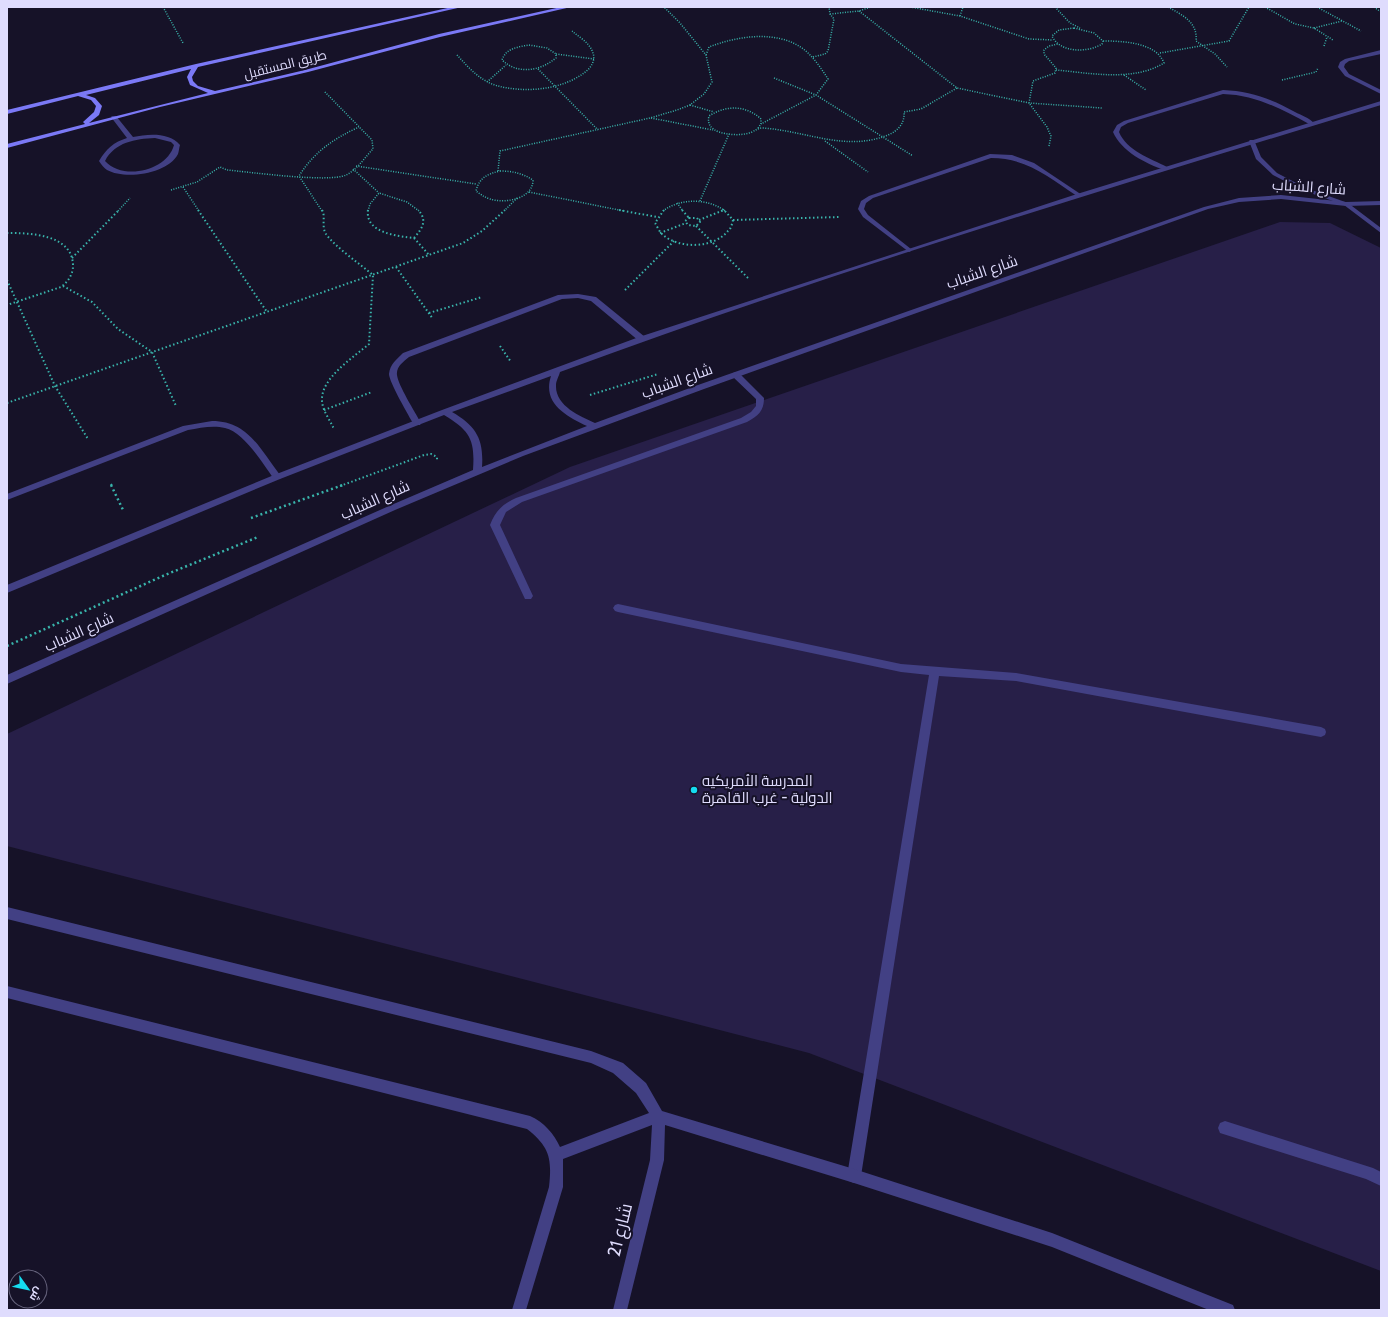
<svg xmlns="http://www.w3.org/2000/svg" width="1388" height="1317" font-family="Cabin,Cairo,sans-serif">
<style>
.building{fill:#271f48}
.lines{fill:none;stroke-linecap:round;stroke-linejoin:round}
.path-far2{stroke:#39b4ab;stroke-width:1.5;stroke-dasharray:1 1.5;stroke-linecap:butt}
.path-far1{stroke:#39b4ab;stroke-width:2;stroke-dasharray:1.5 2.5;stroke-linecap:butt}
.path{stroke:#39b4ab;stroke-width:2.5;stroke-dasharray:2 3;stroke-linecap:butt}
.service{fill:#424084;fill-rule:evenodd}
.minor{fill:#424084;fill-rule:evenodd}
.tertiary{fill:#424084;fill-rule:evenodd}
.secondary{fill:#7b79f6;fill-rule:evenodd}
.poi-dot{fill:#15dcf0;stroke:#161228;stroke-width:1.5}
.labels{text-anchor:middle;stroke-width:4;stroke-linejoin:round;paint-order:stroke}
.far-street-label{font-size:13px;fill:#dfdcfd;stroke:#161228}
.street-label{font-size:15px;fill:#dfdcfd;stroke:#161228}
.poi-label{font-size:15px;fill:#dfdcfd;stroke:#161228;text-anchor:start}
.near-street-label{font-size:18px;fill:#dfdcfd;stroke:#161228}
</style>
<rect width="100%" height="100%" fill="#161228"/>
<path class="building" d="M1280,222L1330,223L1381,248V1271L809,1053L7,846V734L570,467Z"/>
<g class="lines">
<path class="path-far2" d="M163,7L183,43
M910,7L960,16L1029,39L1053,40
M1055,7L1070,23L1080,28
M1168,7C1182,15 1198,22 1196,41L1215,54L1227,67
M1265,7L1295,24L1314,28L1333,40
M1317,7L1361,31
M1374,7L1381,12
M859,11L957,88L1029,103L1102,108
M830,14L859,11L871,7
M960,16L963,7
M1074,28L1094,33L1103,41L1102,44C1087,53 1060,53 1052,36L1059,30Z
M1314,28L1342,21
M529,45L547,48L556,54V58C540,71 518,75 502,60C506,48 518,47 529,45Z
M1324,46L1327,37
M1160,53L1229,41L1249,7
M556,54L594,59
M457,55C469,68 480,81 498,86C525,93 561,90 584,73C590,69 596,61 593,53C590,43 579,37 572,31
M706,55L709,47C737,36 776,30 802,48C813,56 821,68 828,79L816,95L761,124
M813,57L825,54L828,51L834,19L830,14L829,7
M538,69L598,130
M1056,70C1090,73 1133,82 1164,63C1156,42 1122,41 1103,41
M1124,75L1146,90
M774,78L816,95L913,156
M1282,80L1316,72L1318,68
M487,82L506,65
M690,105L714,112
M651,118L713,130
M758,128L761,124V119C746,105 726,105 709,116C707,124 711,129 719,132C729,135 742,136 752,132C756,130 758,128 763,128C806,131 846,152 888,135C898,131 905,123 904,112L921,109L957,88
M825,141L868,172
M1049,146L1051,136L1047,127L1029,103L1033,81L1055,73L1056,68L1044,54V50L1049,46L1058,44
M356,166L476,184
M353,169L379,193
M498,171L500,151L650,118L677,110L690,105L704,94L712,82L706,55L680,23L664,7
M500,171C512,171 522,173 533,180C533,199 505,204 490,199C484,197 480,194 476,191C479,178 487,174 500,171Z
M183,187L199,211
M171,190L197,182L220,167L227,170C250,172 329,183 346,175C357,170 365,157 373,149L372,140L324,91
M529,192L624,211
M700,201L729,134
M677,203L683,211
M118,211L130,198
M322,211L299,176C314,152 333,139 359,127
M368,211L370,204L379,193L407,202L419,211
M504,211L517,198
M663,211C680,198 708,198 725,211
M721,211L725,209"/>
<path class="path-far1" d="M198,210L267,312
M322,210C326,216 321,226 326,234C335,247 360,264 373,275L369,344C354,357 321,378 322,400C322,410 330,420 334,429
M368,210C365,233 397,236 414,238
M619,210L657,217
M664,210L655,223C657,226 659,231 662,234C678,249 713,249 728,231C731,229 732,224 733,220L724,210
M682,210L689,218
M689,218H697L700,222L696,226L688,225L685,221Z
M699,220L724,210
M733,220L839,217
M696,226L748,278
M7,233C30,233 73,234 73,266C73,274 68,282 61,287L7,305
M660,233L686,223
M414,238L429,255
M414,238C422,229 428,220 418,210
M72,258L119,210
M396,267L433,319
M7,280L55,386L88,439
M63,286L92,302L118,329L152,352L176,406
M625,290L674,241
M429,313L482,297
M500,346L511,362
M590,395L658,374
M7,403L463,243L482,231L505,210
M324,410L372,392
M111,484L112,486
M340,486L424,455L431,454L437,457V461"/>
<path class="path" d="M111,485L124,512
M251,518L343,485
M7,646L165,575L258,537"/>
<path class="service" d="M1381,50V54L1349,61L1345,64L1344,67L1349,74L1381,90V94L1345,76L1338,67L1340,62L1345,59Z
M1223,90C1250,91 1272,99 1295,112C1301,115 1309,118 1314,123L1309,124C1281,109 1256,95 1223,94L1128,123L1121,127L1119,132C1127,151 1150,158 1167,167V169L1165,170C1146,164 1121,151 1113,132L1117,125L1124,121Z
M112,116H116L133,137C148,134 169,132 180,145C179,148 179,151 178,154C168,174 125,180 107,170C104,168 101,164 99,161C106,149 114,142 127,138L111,117ZM155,138L171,142L174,145C167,171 123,181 105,161C115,142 135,139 155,138Z
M990,154L1012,155L1034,163L1082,195L1077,196C1048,177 1027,158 991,158L873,198L866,203L864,209L868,215L911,249V251L909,252L863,217L858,209L861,201L869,196Z
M578,294L596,297L645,337V341H639L591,301L578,298L562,299L409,357C403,362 396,367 397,375C398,385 415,412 421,423L420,425H414C409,416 389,382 389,374C390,364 397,359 403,353L558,295Z
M736,372L739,373L764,398C764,411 758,416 747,422L522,502L506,512L500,525L533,596L531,599H525L490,525C495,511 503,504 516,498L741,418L751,412L756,406V399L733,377V373Z
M212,421C248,421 260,449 280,475L281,477L280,479H274C263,464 244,432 225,428C213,425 200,428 188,430L7,500V494L183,426Z
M618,604L901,664L1016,673L1321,727L1325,729L1326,732L1325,735L1321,737L1016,681L939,676L861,1176L859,1181L854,1183L849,1181L847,1176L929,675L901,672L618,612L615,611L613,608L615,605Z
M1225,1121L1373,1168L1381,1172V1186L1366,1179L1220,1133L1218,1128L1220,1123Z"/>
<path class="minor" d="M1250,140H1254L1261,157L1277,173L1306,188L1348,203L1381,228V233L1344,205L1302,190L1273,175L1256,159L1249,141Z
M7,907L591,1051L623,1063L646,1083L662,1111L854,1169L1052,1233L1233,1305L1235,1310H1209L1052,1247L854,1183L665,1125L664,1160L627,1310H613L650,1160L652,1125L563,1159V1187L526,1310H512L549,1187C552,1159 550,1147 527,1129L7,998V986L530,1116C544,1122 554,1134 560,1147L649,1113L636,1093L613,1073L591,1063L7,919Z"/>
<path class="tertiary" d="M1381,101V105C1106,189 830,272 560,372C559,376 556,381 556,385C555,406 580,416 595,423L698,385L1204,207L1239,198L1281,195L1346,202L1381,201V205L1346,206L1281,199L1239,202L1208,209L704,389L523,456L395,510L7,684V675L389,506L473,470C475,441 471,431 444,415L280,479L7,593V585L274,475L442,410L639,337L1077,194ZM551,376C542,403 566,416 587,426L482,467C484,439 476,426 452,412Z"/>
<path class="secondary" d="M452,7H462L198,67L192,77L193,81L198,86L215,91L305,70L439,34L561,7H571L440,37L308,72L160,107L7,148V144L85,124L83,122L94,112L96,106L91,100L78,96L7,114V110L196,64ZM191,69L187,77L190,85L208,93L89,123L99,115L102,106L95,98L86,95Z"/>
</g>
<circle class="poi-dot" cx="694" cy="790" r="4"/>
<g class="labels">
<g class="far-street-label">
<text transform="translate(285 64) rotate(-14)" y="5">طريق المستقبل</text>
</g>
<g class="street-label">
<text transform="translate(1309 187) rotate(4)" y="5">شارع الشباب</text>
<text transform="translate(982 272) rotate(-19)" y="5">شارع الشباب</text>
<text transform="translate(677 381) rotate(-20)" y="5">شارع الشباب</text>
<text transform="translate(375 500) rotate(-24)" y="5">شارع الشباب</text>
<text transform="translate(79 632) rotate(-24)" y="5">شارع الشباب</text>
</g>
<g class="poi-label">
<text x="702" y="786">المدرسة الأمريكيه<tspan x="702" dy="17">الدولية - غرب القاهرة</tspan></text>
</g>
<g class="near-street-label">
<text transform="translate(620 1230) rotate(-76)" y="6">شارع 21</text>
</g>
</g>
<rect width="1388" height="1317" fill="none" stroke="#dfdcfd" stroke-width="16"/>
<g transform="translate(28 1289) rotate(123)"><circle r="19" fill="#161228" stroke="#66637d"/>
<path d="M0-3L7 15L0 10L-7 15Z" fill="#15dcf0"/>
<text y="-6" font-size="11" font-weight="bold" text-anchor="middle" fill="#dfdcfd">ش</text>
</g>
</svg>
